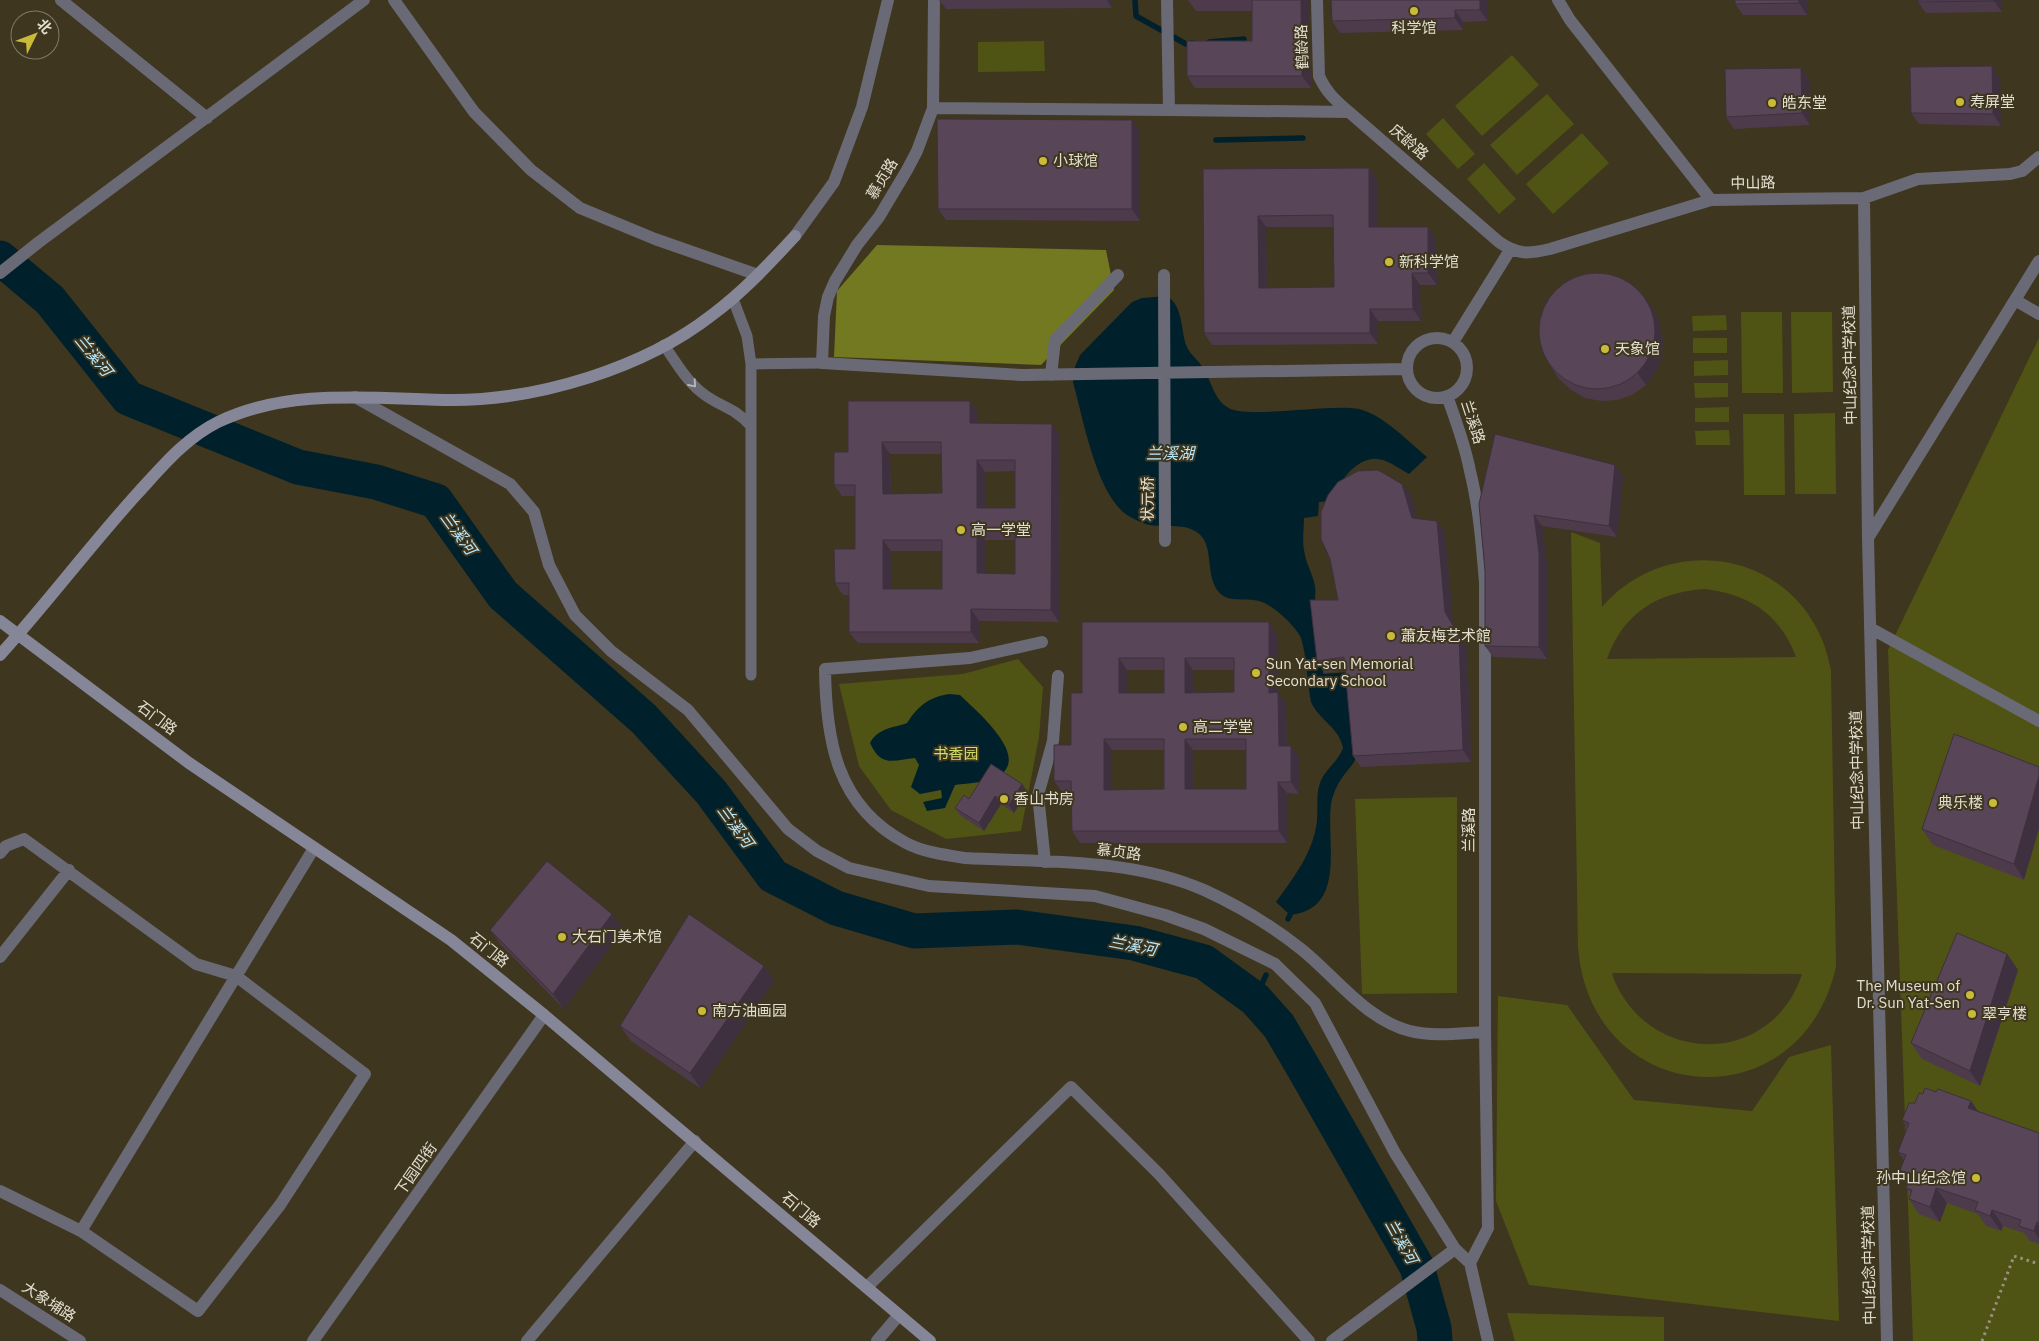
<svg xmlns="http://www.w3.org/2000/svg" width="2039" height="1341" font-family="'IBM Plex Sans','Noto Sans SC',sans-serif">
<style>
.green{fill:#4f5415;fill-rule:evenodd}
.forest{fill:#727921}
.water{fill:#00212b}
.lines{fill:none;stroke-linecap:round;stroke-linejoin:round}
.stream{stroke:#00212b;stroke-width:5.5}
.river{stroke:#00212b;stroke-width:35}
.path{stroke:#989380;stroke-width:3;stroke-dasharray:2.5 4;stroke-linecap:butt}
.lane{stroke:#696a76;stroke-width:11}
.street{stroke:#696a76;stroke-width:12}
.secondary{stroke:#858799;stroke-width:12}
.wall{fill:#4d3b4c;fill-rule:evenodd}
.shaded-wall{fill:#3e303e}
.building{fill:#594558;stroke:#3e303e;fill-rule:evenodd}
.oneway{stroke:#b8b6b0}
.poi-dot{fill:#caba3a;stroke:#3e361e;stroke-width:2}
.labels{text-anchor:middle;stroke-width:4;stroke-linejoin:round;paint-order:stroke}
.poi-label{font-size:15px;fill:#e3dfd0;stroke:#3e361e;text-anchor:start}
.street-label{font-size:15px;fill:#e3dfd0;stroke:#3e361e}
.park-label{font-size:15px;fill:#d2de6c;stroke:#3e361e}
.water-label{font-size:16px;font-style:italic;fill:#b8e8fb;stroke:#3e361e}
</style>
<rect width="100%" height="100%" fill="#3e361e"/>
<path class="green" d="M1044,41L1045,71L978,72V42Z
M1512,55L1539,85L1482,136L1455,106Z
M1547,94L1574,124L1517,175L1490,145Z
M1443,118L1475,154L1458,169L1426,134Z
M1582,133L1609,163L1553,214L1526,184Z
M1484,163L1516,199L1499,214L1467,179Z
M1741,312H1782L1783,393H1742Z
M1791,312H1832L1833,392L1792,393Z
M1726,315L1727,330L1693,331L1692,316Z
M1693,338H1727V353H1693Z
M2039,338V1341H1913L1888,650Z
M1728,360V375L1694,376V361Z
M1694,383H1728V397L1695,398Z
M1729,407V422H1695V408Z
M1835,413L1836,494H1795L1794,414Z
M1743,414H1784L1785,495H1744Z
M1729,430L1730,445H1696L1695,431Z
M1571,532L1600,543L1602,607C1663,536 1778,547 1819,633C1825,645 1828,657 1831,670L1836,967C1800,1125 1590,1108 1578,947ZM1704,589C1749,594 1780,614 1796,657L1607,659C1623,613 1658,592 1704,589ZM1612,974L1613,973L1802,974C1771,1069 1645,1066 1612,974Z
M1018,659L1043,687L1039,737L1021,831L946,839L891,810L859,766L839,684L963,674Z
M1457,797V993L1362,994L1355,799Z
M1498,996L1567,1005L1634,1100L1752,1111L1789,1057L1831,1045L1839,1321L1529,1285L1496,1201Z
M1507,1313L1664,1317V1341H1515Z"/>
<path class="forest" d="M877,245L1106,250L1114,290L1041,365L834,357L837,291Z"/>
<path class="water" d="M1167,296C1184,307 1180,330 1187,347C1190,354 1197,359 1201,365C1211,378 1213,398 1227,407C1245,420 1330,403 1359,409C1382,414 1409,442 1427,457L1409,474C1398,468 1384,457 1372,459C1352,462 1338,484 1332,501L1319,502L1318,516L1304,518C1304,529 1302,540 1304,550C1306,567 1318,581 1315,596L1323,674L1350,672L1356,757C1354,763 1352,765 1348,770C1340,779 1333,792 1331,804C1326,843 1347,909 1290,915L1276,902C1294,877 1313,853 1317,821C1318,808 1316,794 1320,783C1325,769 1338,762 1343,748C1339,727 1319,720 1311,702C1307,682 1307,657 1301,638C1296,626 1272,604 1259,601C1249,598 1231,602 1222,595C1203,580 1216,546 1198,533C1183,521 1160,530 1143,523C1136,520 1129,517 1123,512C1095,487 1083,418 1073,382L1074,369L1080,355L1132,302L1142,298Z
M949,694L960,695C975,710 1030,755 1000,775C988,783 969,783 955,785L945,808L927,811L923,802L942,798L941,790L920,794L911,787L919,765L915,758C894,760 881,768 870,743C878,728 893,728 907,723C918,706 929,697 949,694Z"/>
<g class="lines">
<path class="stream" d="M1135,0L1136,16L1186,44L1193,43
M1209,42L1244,39
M1216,140L1303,138
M1288,919L1290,915
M1255,999L1266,975"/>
<path class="river" d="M0,258L50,300L128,398L298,467L376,482L436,501L503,595L644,719L711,792L773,876L836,908L914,931L1017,927L1134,943L1204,962L1255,999L1279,1026L1303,1067L1417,1267L1434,1328L1435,1341"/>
<path class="path" d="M1982,1341L2014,1256L2039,1264"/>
<path class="lane" d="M733,299L747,336L751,364V675
M664,345C675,361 686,380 701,392C719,407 733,406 750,425
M751,364L822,363"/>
<path class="street" d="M61,0L207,118
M394,0L474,112L531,170L580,208L655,239L758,275
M934,0L933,108L917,151L907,170L879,217L857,245L835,281L828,297L824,316L822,363L1022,375L1407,369
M1167,0L1169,110L1349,112L1499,242C1518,255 1528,254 1550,249L1711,200
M1317,0L1319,76C1326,92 1336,101 1349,112
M1558,0L1570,20L1711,200L1864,198L1918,179L2010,174L2022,171L2039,157
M933,108L1169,110
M1864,198L1868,538L1887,1341
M795,236L834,182L862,107L888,0
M0,273L39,242L364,0
M1164,275L1165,541
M2015,300L2039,314
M1407 368a30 30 0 1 1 60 0a30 30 0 1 1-60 0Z
M1453,342L1510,250
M1051,375L1055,340L1118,275
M1447,396C1456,421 1465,445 1470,471C1479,507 1482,546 1485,583V1032L1488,1228L1470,1263
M355,397L510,484L534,512L549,565L575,615L611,651L688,710L788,829L817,851L849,868L929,886L1095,896L1165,915L1204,929L1275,964L1315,1003L1395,1153L1455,1249L1470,1263L1488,1341
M1868,538L2039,261
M1870,628L2039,721
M1042,642L970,658L825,669C826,740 836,806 906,843C923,852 945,855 965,858C1044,862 1131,858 1204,890C1239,906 1272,926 1301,949C1335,976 1366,1020 1410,1031C1434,1037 1461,1033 1485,1032
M0,853L6,846L24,839L196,964L236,976L365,1074L280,1205L198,1311L81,1231L0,1191
M1045,862L1038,795L1053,741L1058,676
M0,957L69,870
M81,1231L314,848
M867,1287L1071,1087L1159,1174L1309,1341
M0,1290L80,1341
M313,1341L544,1015
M527,1341L695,1141
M877,1341L899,1315
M1332,1341L1455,1249"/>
<path class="secondary" d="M0,621L189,763L451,940L544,1015L930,1341
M0,655C47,603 89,547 136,495C161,468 184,439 218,422C290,387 375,399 453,400C539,400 644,368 712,315C743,292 769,264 795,236"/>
</g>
<path class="wall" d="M939,0H1112V8L946,9Z
M1188,0H1309L1311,88H1195L1187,76L1252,41V11H1196Z
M1331,0H1488V21L1463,22V30L1340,33L1332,21Z
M1807,0V15H1743L1735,4Z
M1918,0H2002V12L1926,13L1918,2Z
M2000,78L2001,126L1919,124L1911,113Z
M1809,79L1810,125L1734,129L1726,117Z
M1132,120L1140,132V221L946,220L938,209Z
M1369,168L1377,180V227H1428L1436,239L1437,285H1420L1421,321H1378V344L1212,345L1204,333L1203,169ZM1266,227H1333L1334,287L1267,288Z
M1654,310L1660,325L1663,341L1662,357L1656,372L1646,385L1632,395L1617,400L1601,401L1585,398L1571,390L1559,379L1551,367Z
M970,401L978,413V424H1052L1060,436L1059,622L979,621V643H858L849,632V595H843L835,583L855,549V496H842L834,485L848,452ZM890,454H941L942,493L891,494ZM1015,471V508H985V472ZM985,540H1015V574L985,573ZM891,551H942V589H891Z
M1615,465L1623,477L1617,537L1542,526L1547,565V659L1493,657L1485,646V571L1479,504Z
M1402,484L1411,495L1417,519L1437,521L1445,532L1453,623L1467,648L1471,762L1361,767L1353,756L1346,670L1325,673L1317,661L1338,600Z
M1082,622H1269L1277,634V692L1286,704L1287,746H1291L1299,757V794L1287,793V843H1080L1072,831L1071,793H1063L1054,781L1071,745L1082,693ZM1127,670H1164V693H1127ZM1193,670H1234V692H1193ZM1112,750H1164V789L1112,790ZM1193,750H1246V789H1194Z
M1954,734L2024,880L1933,845L1922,829Z
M1028,792L1014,813L1001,804L984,831L961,816L955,808L969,799Z
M612,914L623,929L564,1009L501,945L490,930Z
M2007,954L2018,970L1980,1086L1922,1059L1911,1043Z
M764,966L774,981L701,1089L631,1041L620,1026Z
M1936,1092L1971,1101L1978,1111L2039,1133V1244L2030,1241L2024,1233L2003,1226L2001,1231L1986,1226L1978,1214L1947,1203L1940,1222L1919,1214L1909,1199L1911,1194L1906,1188L1908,1182L1900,1170L1904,1160L1898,1152L1907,1128L1902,1120L1923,1094Z"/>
<path class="shaded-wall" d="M1107,0H1112V8Z
M1301,0H1309L1311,88L1302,76Z
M1480,0H1488V21L1480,10Z
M1799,0H1807V15L1799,3Z
M1994,0H2002V12L1994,1Z
M1455,10L1463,22V30L1455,18Z
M1992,66L2000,78L2001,126L1993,114Z
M1801,68L1809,79L1810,125L1802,113Z
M1132,120L1140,132V221L1132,209Z
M1369,168L1377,180V239L1369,227Z
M1258,216L1266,227L1267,299L1259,288Z
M1428,227L1436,239L1437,285L1428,273Z
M1412,273L1420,285L1421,321L1413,309Z
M1646,299L1654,310L1660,325L1663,341L1662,357L1656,372L1646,385L1638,374Z
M1370,309L1378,321V344L1370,333Z
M970,401L978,413V435L970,423Z
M1052,424L1060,436L1059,622L1051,610Z
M882,442L890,454L891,505L883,494Z
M977,460L985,472V520L977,508Z
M1615,465L1623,477L1617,537L1609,526Z
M1402,484L1411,495L1420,530L1412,518Z
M1534,515L1542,526L1547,565V659L1539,647Z
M1437,521L1445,532L1453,623L1467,648L1471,762L1463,750L1445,612Z
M977,528L985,540V585L977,573Z
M883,540L891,551V600L883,589Z
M971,609L979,621V643L971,632Z
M1269,622L1277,634V704L1269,693Z
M1119,658L1127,670V704L1119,693Z
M1185,658L1193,670V704L1185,693Z
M1278,692L1286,704L1287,757L1279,746Z
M1104,739L1112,750V801L1104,790Z
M1185,739L1193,750L1194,801L1185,789Z
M1291,746L1299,757V794L1291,782Z
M2039,776V829L2024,880L2014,864Z
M1278,782L1287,793V843L1279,831Z
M1022,784L1028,792L1014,813L1009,805Z
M995,796L1001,804L984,831L979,823Z
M612,914L623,929L564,1009L553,994Z
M2007,954L2018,970L1980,1086L1970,1071Z
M764,966L774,981L701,1089L690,1073Z
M1971,1101L1981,1116L1968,1108Z
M1936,1188L1947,1203L1940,1222L1930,1207Z
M1992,1210L2003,1226L2001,1231L1990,1216Z
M2037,1222L2039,1226V1239L2034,1231Z"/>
<path class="building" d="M1252,0H1301L1302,76H1187V41H1252Z
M1331,0H1480V10H1455V18L1332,21Z
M1735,0H1799V3L1735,4Z
M1918,0H1994V1L1918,2Z
M1992,66L1993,114L1911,113L1910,67Z
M1801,68L1802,113L1726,117L1725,69Z
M937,119L1132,120V209H938Z
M1369,168V227H1428V273H1412L1413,309H1370V333H1204L1203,169ZM1333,215L1334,287L1259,288L1258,216Z
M1539 331a58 58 0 1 1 116 0a58 58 0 1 1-116 0Z
M848,401H970V423L1052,424L1051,610L971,609V632H849V583H835L834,549H855V485H834V452H848ZM882,442H941L942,493L883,494ZM977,460H1015V508H977ZM977,528H1015V574L977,573ZM883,540H942V589H883Z
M1495,434L1615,465L1609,526L1534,515L1539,553V647L1485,646V571L1479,504Z
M1378,470L1402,484L1412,518L1437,521L1445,612L1459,636L1463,750L1353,756L1344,657L1317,661L1310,600H1338L1330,559L1321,539V512L1328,495L1338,482L1358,471Z
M1082,622H1269V693L1278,692L1279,746H1291V782H1278L1279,831H1072L1071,781H1054V745H1071V693H1082ZM1119,658H1164V693H1119ZM1185,658H1234V692L1185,693ZM1104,739H1164V789L1104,790ZM1185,739H1246V789H1185Z
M1954,734L2039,767V776L2014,864L1922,829Z
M991,764L1022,784L1009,805L995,796L979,823L955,808L964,795L969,799Z
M547,861L612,914L553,994L490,930Z
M689,914L764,966L690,1073L620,1026Z
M1957,933L2007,954L1970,1071L1911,1043Z
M1925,1088L1936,1092L1938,1089L1971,1101L1968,1108L2039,1133V1223L2037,1222L2034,1231L2019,1226L2021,1220L1992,1210L1990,1216L1975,1210L1978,1202L1936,1188L1930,1207L1909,1199L1912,1190L1906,1188L1911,1175L1900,1170L1906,1155L1898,1152L1909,1123L1902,1120L1909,1103H1915L1919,1093L1923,1094Z"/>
<defs><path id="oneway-chevron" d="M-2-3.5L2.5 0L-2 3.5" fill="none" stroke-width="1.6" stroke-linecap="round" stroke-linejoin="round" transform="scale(1.25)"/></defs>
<use class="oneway" href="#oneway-chevron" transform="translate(693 384) rotate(49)"/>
<g class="poi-dot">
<circle cx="1414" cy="11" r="5"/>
<circle cx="1960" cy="102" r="5"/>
<circle cx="1772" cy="103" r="5"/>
<circle cx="1043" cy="161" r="5"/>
<circle cx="1389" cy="262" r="5"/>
<circle cx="1605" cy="349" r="5"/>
<circle cx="961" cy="530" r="5"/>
<circle cx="1391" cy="636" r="5"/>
<circle cx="1256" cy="673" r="5"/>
<circle cx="1183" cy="727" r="5"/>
<circle cx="1004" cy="799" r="5"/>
<circle cx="1993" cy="803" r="5"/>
<circle cx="562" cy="937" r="5"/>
<circle cx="1970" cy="995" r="5"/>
<circle cx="702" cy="1011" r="5"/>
<circle cx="1972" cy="1014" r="5"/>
<circle cx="1976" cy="1178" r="5"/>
</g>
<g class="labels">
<g class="poi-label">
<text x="1414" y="33" text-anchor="middle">科学馆</text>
<text x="1970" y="107">寿屏堂</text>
<text x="1782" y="108">皓东堂</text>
<text x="1053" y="166">小球馆</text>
<text x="1399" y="267">新科学馆</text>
<text x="1615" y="354">天象馆</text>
<text x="971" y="535">高一学堂</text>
<text x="1401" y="641">蕭友梅艺术館</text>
<text x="1266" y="669">Sun Yat-sen Memorial<tspan x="1266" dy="17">Secondary School</tspan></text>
<text x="1193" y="732">高二学堂</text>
<text x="1014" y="804">香山书房</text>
<text x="1983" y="808" text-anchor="end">典乐楼</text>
<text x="572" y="942">大石门美术馆</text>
<text x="1960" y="991" text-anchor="end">The Museum of<tspan x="1960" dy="17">Dr. Sun Yat-Sen</tspan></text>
<text x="712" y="1016">南方油画园</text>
<text x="1982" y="1019">翠亨楼</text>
<text x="1966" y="1183" text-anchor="end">孙中山纪念馆</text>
</g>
<g class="street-label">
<text transform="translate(1302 47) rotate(-92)" y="5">鹤龄路</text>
<text transform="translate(1409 142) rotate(41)" y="5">庆龄路</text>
<text transform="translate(882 179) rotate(-59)" y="5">慕贞路</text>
<text transform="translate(1753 183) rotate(-1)" y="5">中山路</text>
<text transform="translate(1850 365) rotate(-91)" y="5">中山纪念中学校道</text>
<text transform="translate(1473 422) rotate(72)" y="5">兰溪路</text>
<text transform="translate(1148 499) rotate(-90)" y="5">状元桥</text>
<text transform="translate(157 718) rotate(37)" y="5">石门路</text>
<text transform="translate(1857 770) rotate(-91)" y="5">中山纪念中学校道</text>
<text transform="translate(1469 830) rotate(-90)" y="5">兰溪路</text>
<text transform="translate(1119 852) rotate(7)" y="5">慕贞路</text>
<text transform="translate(489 950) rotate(39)" y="5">石门路</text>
<text transform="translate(416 1169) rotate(-55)" y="5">下园四街</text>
<text transform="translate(801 1210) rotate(40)" y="5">石门路</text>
<text transform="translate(1869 1265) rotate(-91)" y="5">中山纪念中学校道</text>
<text transform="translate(49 1302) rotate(33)" y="5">大象埔路</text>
</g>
<g class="park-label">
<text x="956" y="759">书香园</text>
</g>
<g class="water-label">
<text transform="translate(94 355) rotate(51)" y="6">兰溪河</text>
<text x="1170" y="459">兰溪湖</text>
<text transform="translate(459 533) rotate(54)" y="6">兰溪河</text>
<text transform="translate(736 826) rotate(54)" y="6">兰溪河</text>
<text transform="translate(1133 945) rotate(11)" y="6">兰溪河</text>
<text transform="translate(1402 1241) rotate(61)" y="6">兰溪河</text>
</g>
</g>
<g transform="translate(35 35) rotate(48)"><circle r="24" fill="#3e361e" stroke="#807a65"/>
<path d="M0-4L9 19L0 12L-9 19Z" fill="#caba3a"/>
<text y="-8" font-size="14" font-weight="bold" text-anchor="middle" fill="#e3dfd0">北</text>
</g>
</svg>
